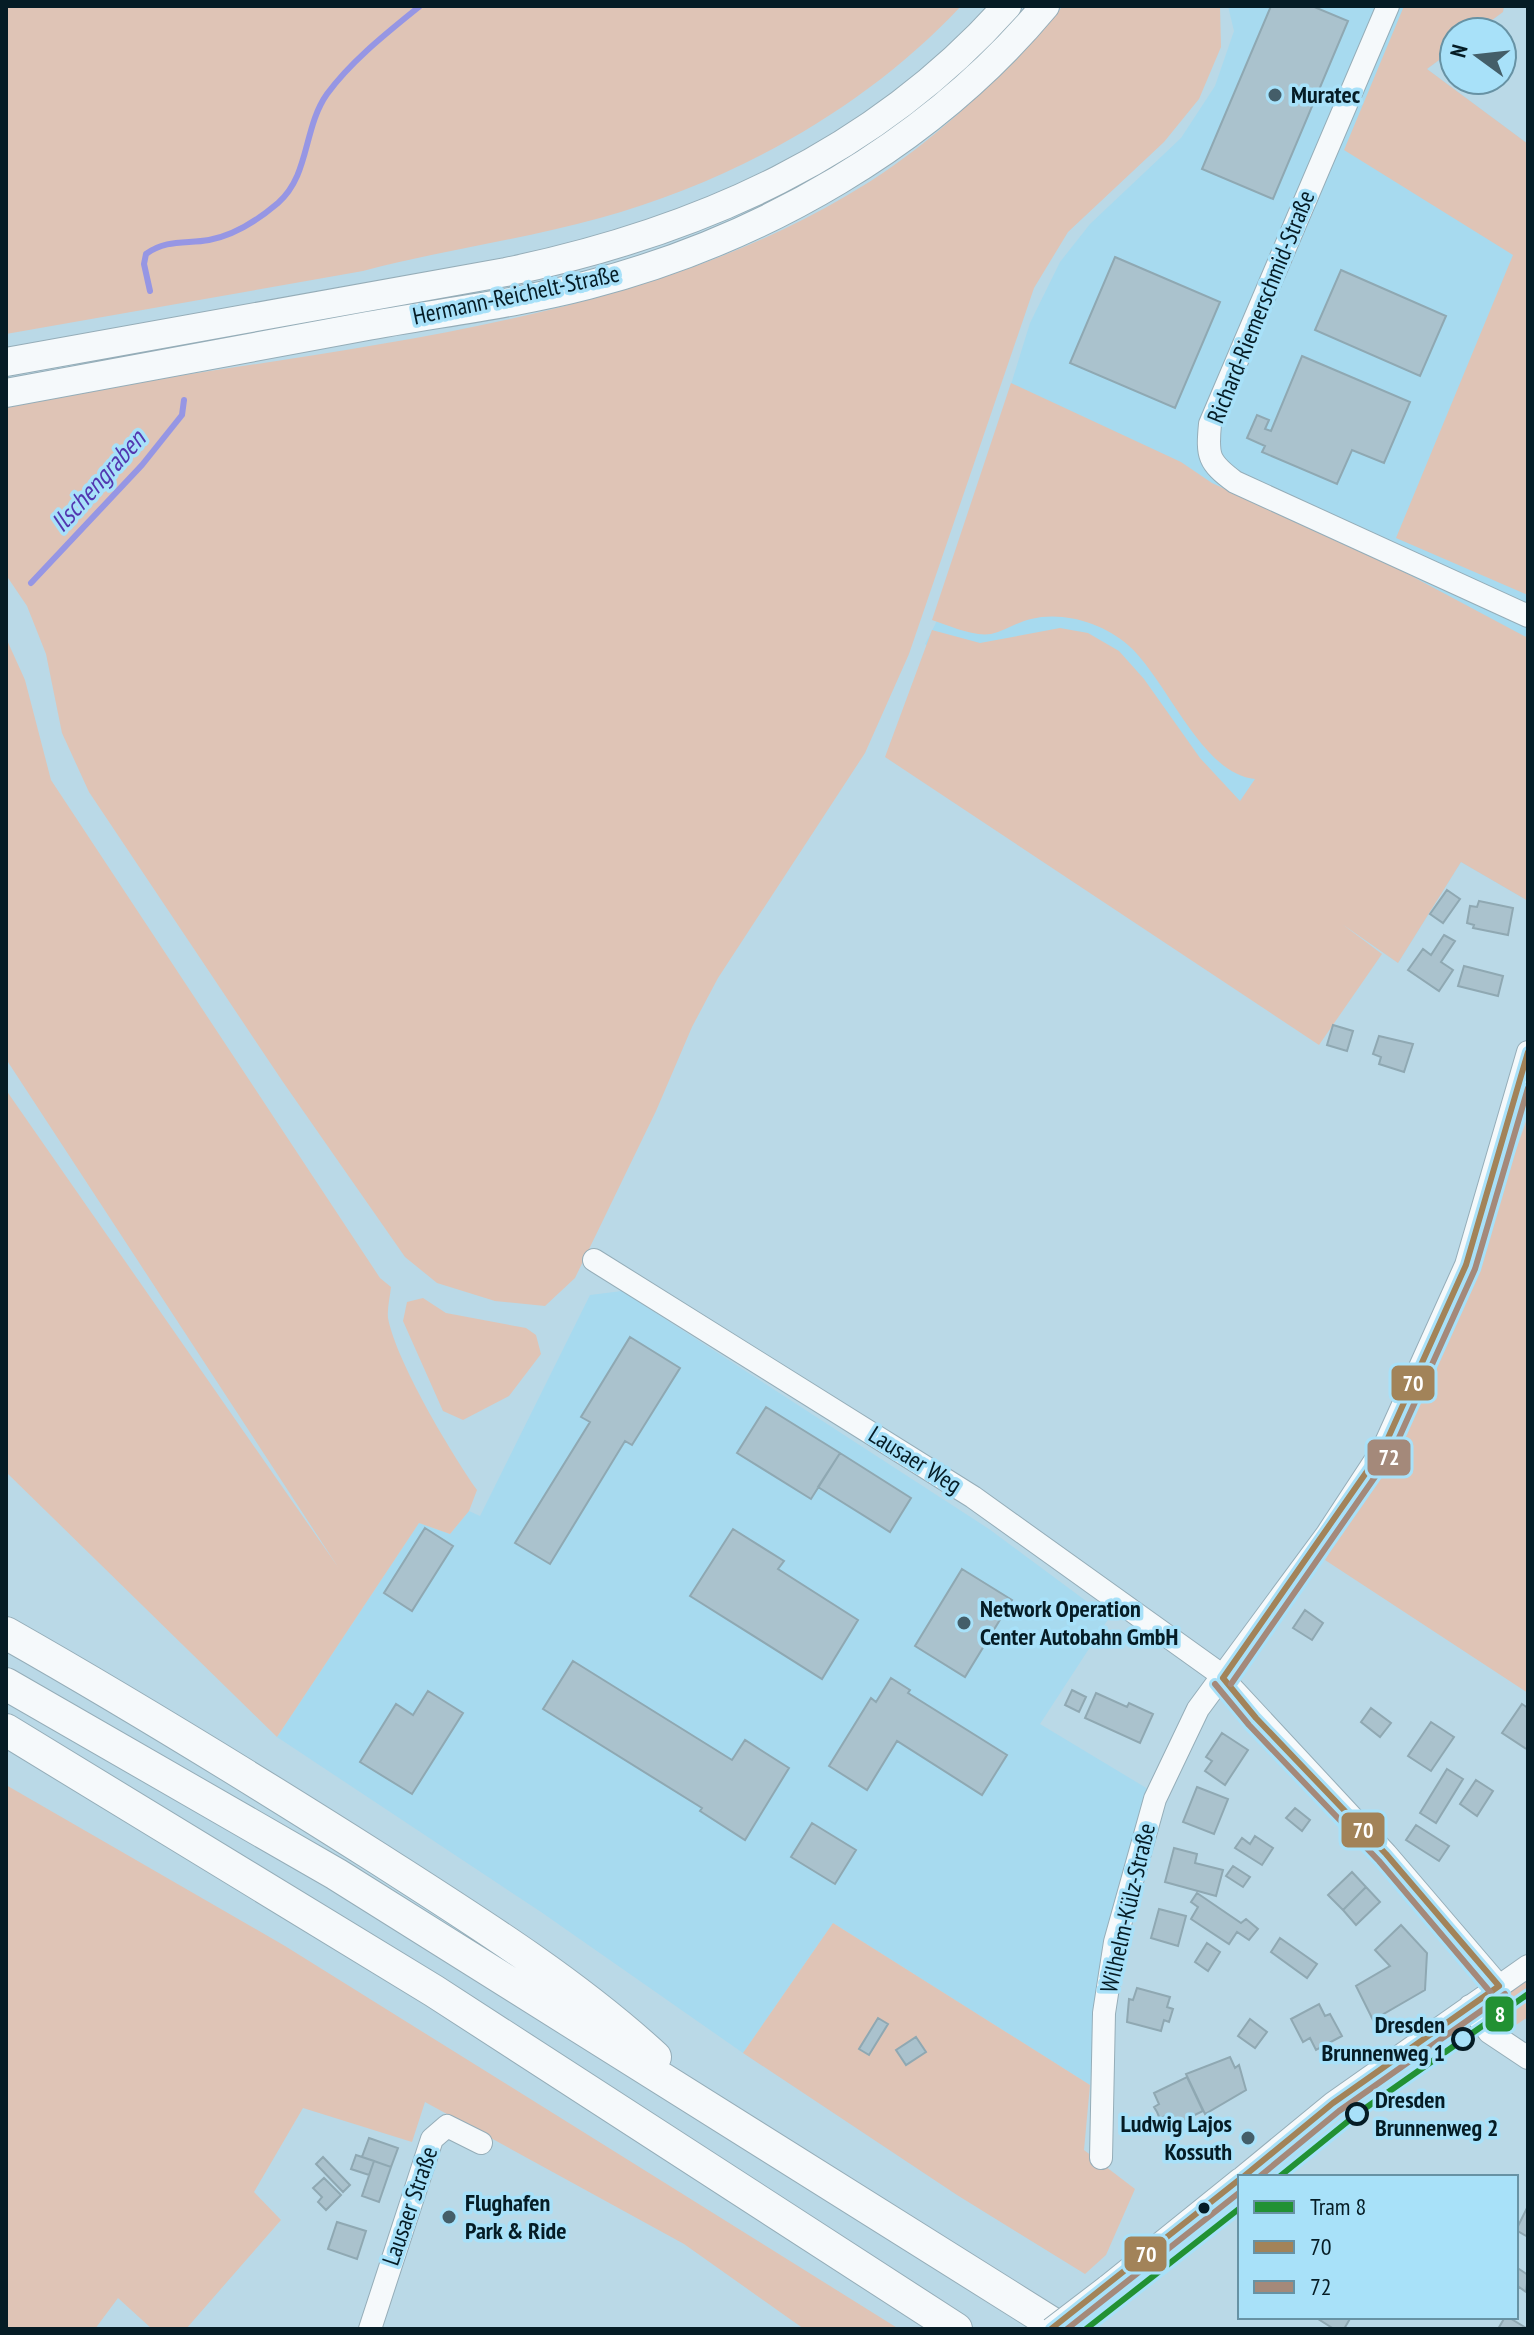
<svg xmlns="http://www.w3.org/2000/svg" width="1534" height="2335" font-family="'PT Sans Narrow',sans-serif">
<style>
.built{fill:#a7daef}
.green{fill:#dfc4b6}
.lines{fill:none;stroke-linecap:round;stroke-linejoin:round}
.stream{stroke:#9696e4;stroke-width:6}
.building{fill:#aac2cd;stroke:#8fa8b2;stroke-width:2}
.minor-casing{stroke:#95adb8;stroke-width:24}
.major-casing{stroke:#95adb8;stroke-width:30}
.highway-casing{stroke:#95adb8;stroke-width:34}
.minor{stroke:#f5f9fb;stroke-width:22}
.major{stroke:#f5f9fb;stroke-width:28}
.highway{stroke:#f5f9fb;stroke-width:32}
.minor-bridge-casing{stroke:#95adb8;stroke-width:24;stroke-linecap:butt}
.minor-bridge{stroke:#f5f9fb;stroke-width:22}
.bus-1-casing{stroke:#a8e1f9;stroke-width:12}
.bus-2-casing{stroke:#a8e1f9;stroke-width:12}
.bus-1{stroke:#a28359;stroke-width:6}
.bus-2{stroke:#a4897a;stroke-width:6}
.tram-1-casing{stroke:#a8e1f9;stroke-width:12}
.tram-1{stroke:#229133;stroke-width:6}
.poi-dot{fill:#445e69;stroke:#a8e1f9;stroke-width:3}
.stop-dot{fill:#a8e1f9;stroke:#051c25;stroke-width:4}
.bus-dot{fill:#051c25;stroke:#a8e1f9;stroke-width:3}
.labels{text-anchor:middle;stroke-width:7;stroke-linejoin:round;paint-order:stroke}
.poi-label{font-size:24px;font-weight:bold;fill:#051c25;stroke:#a8e1f9;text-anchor:start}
.street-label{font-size:24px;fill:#051c25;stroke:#a8e1f9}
.stop-label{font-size:24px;font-weight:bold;fill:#051c25;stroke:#a8e1f9;text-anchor:end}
.water-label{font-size:26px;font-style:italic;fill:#5237b0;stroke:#a8e1f9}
.line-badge{stroke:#a8e1f9;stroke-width:3}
.badge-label{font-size:22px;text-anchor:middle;font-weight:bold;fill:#fff}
</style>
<rect width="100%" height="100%" fill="#bad9e7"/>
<path class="built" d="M1228,6H1504L1503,12L1476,32H1454V49L1427,69L1528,144V901L1461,862L1398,963L1257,863L925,644L939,617L1030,323L1060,262L1090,224L1181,138L1215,86L1234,31Z
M622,1291L989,1529L1109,1618L1040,1724L1148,1789L1119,1883L1098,1991L1090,2085L833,1923L743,2053L541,1912L277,1737L419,1523L450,1534L469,1511L480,1516L590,1295Z"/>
<path class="green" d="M6,6H961C866,108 734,181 600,218C521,240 441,250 363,271L6,334Z
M1063,6H1220L1221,47L1199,99L1164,142L1068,232L1034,288L909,654L865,753L718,978L692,1027L656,1111L575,1278L545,1306L495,1301L437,1283L405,1257L283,1082L89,792L62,733L46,654L27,606L6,575V406C280,350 601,340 846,196C931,147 999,79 1063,6Z
M1404,6H1504L1503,12L1476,32H1454V49L1427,69L1528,144V595L1396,538L1513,255L1344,150Z
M1011,383L1181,462L1212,483L1404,572L1528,638V901L1461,862L1398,963L1342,924L1382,954L1319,1045L885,757L932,630L980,643L1060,628L1088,633L1119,651L1144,679L1200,758L1240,801L1255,779C1201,774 1167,679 1128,645C1103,623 1063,611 1031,619C1017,622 1005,631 991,634C973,637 948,625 932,620Z
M6,638L25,680L51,780L380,1278L391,1287C390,1297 387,1309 388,1318C396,1361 451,1453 477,1490L469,1511L450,1534L419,1523L277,1737L6,1472V1090L338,1567L6,1059Z
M1528,1116V1693L1325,1560L1405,1428L1449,1339Z
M423,1298L446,1313L526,1328L536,1335L541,1354L509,1396L463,1420L443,1411L403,1321L407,1302Z
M6,1785L285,1946L899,2329H804L684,2244L425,2102L412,2142L303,2108L254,2192L281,2220L186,2329H152L118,2298L95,2329H6Z
M833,1923L1090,2085L1084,2150L1135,2189L1106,2255L1085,2274L957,2195L743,2053Z
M1528,1979V2017L1504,2033L1490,2007Z"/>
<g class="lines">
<path class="stream" d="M150,291L144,264L146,254C166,239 187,244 209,240C236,235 258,220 278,203C310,175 303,128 327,94C352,60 388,32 420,6
M31,583L142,465L182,415L184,400"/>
</g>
<path class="building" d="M1271,6H1312L1348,21L1273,199L1202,169Z
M1115,257L1220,302L1175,408L1070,363Z
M1341,270L1446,316L1420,376L1315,330Z
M1302,356L1410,402L1384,463L1352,450L1337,484L1262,452L1265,446L1247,438L1257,415L1269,420L1265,429L1271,431Z
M1447,890L1460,899L1443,923L1430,914Z
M1479,901L1513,908L1508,935L1473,928L1474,925L1467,923L1470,906L1477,907Z
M1444,935L1455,941L1441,962L1453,970L1439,991L1408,970L1423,949L1431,955Z
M1464,966L1503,976L1498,996L1458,986Z
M1333,1025L1353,1031L1347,1051L1327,1045Z
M1379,1036L1413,1044L1404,1072L1379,1064L1381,1057L1373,1054Z
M630,1337L680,1368L632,1445L625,1441L550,1564L515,1543L590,1422L581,1417Z
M766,1407L840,1453L811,1499L737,1453Z
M840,1453L911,1498L890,1532L818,1487Z
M425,1528L453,1546L412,1611L384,1593Z
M733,1529L784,1561L778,1569L858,1620L822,1679L690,1596Z
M962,1569L1012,1600L965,1677L915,1646Z
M1305,1610L1323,1623L1312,1640L1293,1628Z
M573,1661L732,1760L745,1740L789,1768L745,1840L700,1811L702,1808L543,1709Z
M891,1678L910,1690L908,1693L1007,1755L982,1795L897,1741L867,1790L829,1766L871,1698L876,1702Z
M1072,1690L1086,1697L1079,1712L1065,1705Z
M428,1691L463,1713L412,1794L360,1762L396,1704L413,1715Z
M1096,1693L1127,1707L1129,1703L1153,1714L1140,1743L1085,1718Z
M1522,1704L1528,1708V1750L1502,1733Z
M1371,1708L1391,1723L1380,1737L1361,1722Z
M1431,1722L1454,1737L1431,1771L1408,1756Z
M1222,1733L1248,1750L1225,1785L1205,1771L1212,1761L1206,1757Z
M1447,1769L1463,1779L1436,1823L1420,1813Z
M1476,1780L1493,1791L1477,1816L1460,1804Z
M1197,1787L1228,1799L1214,1834L1183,1822Z
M1295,1808L1310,1820L1302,1831L1286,1818Z
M812,1823L856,1850L835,1884L791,1857Z
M1416,1825L1449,1846L1439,1861L1406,1840Z
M1255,1836L1273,1848L1262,1865L1235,1848L1242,1838L1250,1844Z
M1174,1848L1197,1854L1195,1863L1223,1870L1216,1896L1165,1882Z
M1233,1866L1250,1877L1243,1887L1226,1876Z
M1352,1872L1366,1887L1343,1910L1328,1895Z
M1366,1887L1380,1902L1356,1925L1343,1910Z
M1197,1893L1241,1923L1246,1919L1258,1929L1249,1940L1237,1932L1229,1944L1191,1919L1198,1907L1191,1902Z
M1159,1909L1186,1916L1178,1946L1151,1938Z
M1401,1925L1427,1953L1425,1990L1373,2020L1356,1986L1390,1966L1375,1950Z
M1280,1938L1317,1964L1307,1978L1271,1952Z
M1207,1943L1220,1952L1208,1971L1195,1962Z
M1137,1988L1170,1997L1167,2007L1173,2009L1169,2022L1164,2020L1161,2031L1127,2022L1129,1999L1133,2000Z
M1319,2004L1325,2016L1330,2014L1342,2036L1316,2050L1310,2038L1303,2042L1291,2019Z
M878,2018L888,2024L869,2055L859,2049Z
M1250,2019L1267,2032L1255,2048L1238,2036Z
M916,2037L926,2052L906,2065L896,2050Z
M1230,2057L1235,2068L1239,2065L1246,2090L1205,2114L1186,2074Z
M1187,2077L1203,2111L1170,2127L1165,2116L1160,2119L1157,2112L1154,2107L1159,2104L1154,2093Z
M369,2138L398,2148L391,2167L362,2157Z
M356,2155L374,2161L369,2175L351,2169Z
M323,2157L350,2185L343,2192L316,2164Z
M374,2161L391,2167L379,2202L362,2196Z
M324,2178L341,2195L326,2210L318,2202L322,2197L313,2188Z
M1528,2206V2237L1516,2230Z
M337,2222L366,2231L357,2259L328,2249Z
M1516,2267L1528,2275L1526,2292L1519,2287L1516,2292Z
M1315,2317H1351L1344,2329H1334Z
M1505,2317H1508L1528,2329H1498Z"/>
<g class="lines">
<g class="minor-casing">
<path id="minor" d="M1388,6L1210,424C1207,456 1208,462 1235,482L1528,616
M594,1260L973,1497L1216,1671L1386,1854L1499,1986
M1470,2006L1489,2032L1528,2058
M1101,2158L1104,2013L1115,1942L1155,1799L1198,1709L1327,1534L1384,1447L1466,1265L1528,1052
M1243,2177L1333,2103L1528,1966
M1106,2287L1240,2179
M370,2329L432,2139L447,2126L481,2143"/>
</g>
<g class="major-casing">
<path id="major" d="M6,362L506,272C698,232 874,155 1007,6
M6,393C125,371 244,349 362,327C437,313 515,304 588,285C761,240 930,144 1045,6"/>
</g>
<g class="highway-casing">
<path id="highway" d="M6,1633C133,1705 256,1781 379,1859C474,1920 572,1981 655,2057
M6,1684L336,1874L1061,2329
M6,1730L434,1991L956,2329"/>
</g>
<use href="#minor" class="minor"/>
<use href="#major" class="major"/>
<use href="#highway" class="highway"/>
<g class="minor-bridge-casing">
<path id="minor-bridge" d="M1051,2329L1106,2287"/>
</g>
<use href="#minor-bridge" class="minor-bridge"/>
<g class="bus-1-casing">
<path id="bus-1" d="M1223,1678L1384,1447L1466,1265L1528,1052
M1223,1678L1256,1718L1386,1854L1499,1986
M1243,2177L1333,2103L1499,1986
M1051,2329L1240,2179"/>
</g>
<g class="bus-2-casing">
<path id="bus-2" d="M1215,1684L1249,1725L1379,1861L1491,1993
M1231,1684L1393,1451L1475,1269L1528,1088
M1259,2177L1339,2111L1505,1994
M1067,2329L1240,2192"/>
</g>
<use href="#bus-1" class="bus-1"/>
<use href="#bus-2" class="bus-2"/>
<g class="tram-1-casing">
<path id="tram-1" d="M1279,2177L1357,2114L1528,1994
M1086,2329L1240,2208"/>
</g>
<use href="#tram-1" class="tram-1"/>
</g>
<g class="poi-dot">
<circle cx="1275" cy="95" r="8"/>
<circle cx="964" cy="1623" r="8"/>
<circle cx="1248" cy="2138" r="8"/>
<circle cx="449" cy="2217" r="8"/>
</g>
<g class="stop-dot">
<circle cx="1463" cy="2039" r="10"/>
<circle cx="1357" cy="2114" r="10"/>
</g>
<circle class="bus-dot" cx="1204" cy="2208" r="7"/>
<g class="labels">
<g class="poi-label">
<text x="1291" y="103">Muratec</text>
<text x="980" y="1617">Network Operation<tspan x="980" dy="28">Center Autobahn GmbH</tspan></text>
<text x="1232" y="2132" text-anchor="end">Ludwig Lajos<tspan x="1232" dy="28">Kossuth</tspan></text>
<text x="465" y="2211">Flughafen<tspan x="465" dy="28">Park &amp; Ride</tspan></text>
</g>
<g class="street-label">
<text transform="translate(516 295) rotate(-12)" y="8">Hermann-Reichelt-Straße</text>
<text transform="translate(1261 307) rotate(-68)" y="8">Richard-Riemerschmid-Straße</text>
<text transform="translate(915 1460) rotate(32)" y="8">Lausaer Weg</text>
<text transform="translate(1128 1908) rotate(-77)" y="8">Wilhelm-Külz-Straße</text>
<text transform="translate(410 2206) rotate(-71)" y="8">Lausaer Straße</text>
</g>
<g class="stop-label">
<text x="1445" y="2033">Dresden<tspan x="1445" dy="28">Brunnenweg 1</tspan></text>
<text x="1375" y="2108" text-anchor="start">Dresden<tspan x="1375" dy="28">Brunnenweg 2</tspan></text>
</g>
<g class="water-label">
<text transform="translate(98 481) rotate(-48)" y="9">Ilschengraben</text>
</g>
</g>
<g class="line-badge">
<rect x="1390" y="1364" width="46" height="38" rx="8" fill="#a28359"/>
<rect x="1366" y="1438" width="46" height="39" rx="8" fill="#a4897a"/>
<rect x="1340" y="1811" width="46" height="38" rx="8" fill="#a28359"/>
<rect x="1484" y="1995" width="31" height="38" rx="8" fill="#229133"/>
<rect x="1123" y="2235" width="45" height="38" rx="8" fill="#a28359"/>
</g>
<g class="badge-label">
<text x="1413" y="1391">70</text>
<text x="1389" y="1465">72</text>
<text x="1363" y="1838">70</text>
<text x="1500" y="2022">8</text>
<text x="1146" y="2262">70</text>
</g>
<rect width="1534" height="2335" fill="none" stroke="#051c25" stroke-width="16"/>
<rect x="1238" y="2175" width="280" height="144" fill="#a8e1f9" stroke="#6792a4" stroke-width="2"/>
<rect x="1254" y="2201" width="40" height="12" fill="#229133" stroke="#6792a4" stroke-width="2"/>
<text x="1310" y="2215" font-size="24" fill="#051c25">Tram 8</text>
<rect x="1254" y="2241" width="40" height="12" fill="#a28359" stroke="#6792a4" stroke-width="2"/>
<text x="1310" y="2255" font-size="24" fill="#051c25">70</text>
<rect x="1254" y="2281" width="40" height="12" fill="#a4897a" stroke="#6792a4" stroke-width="2"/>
<text x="1310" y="2295" font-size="24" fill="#051c25">72</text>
<g transform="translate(1478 56) rotate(285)"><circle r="38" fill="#a8e1f9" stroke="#6792a4" stroke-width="2"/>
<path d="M0-6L14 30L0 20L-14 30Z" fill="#445e69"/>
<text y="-12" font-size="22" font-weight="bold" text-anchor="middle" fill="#051c25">N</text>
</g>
</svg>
